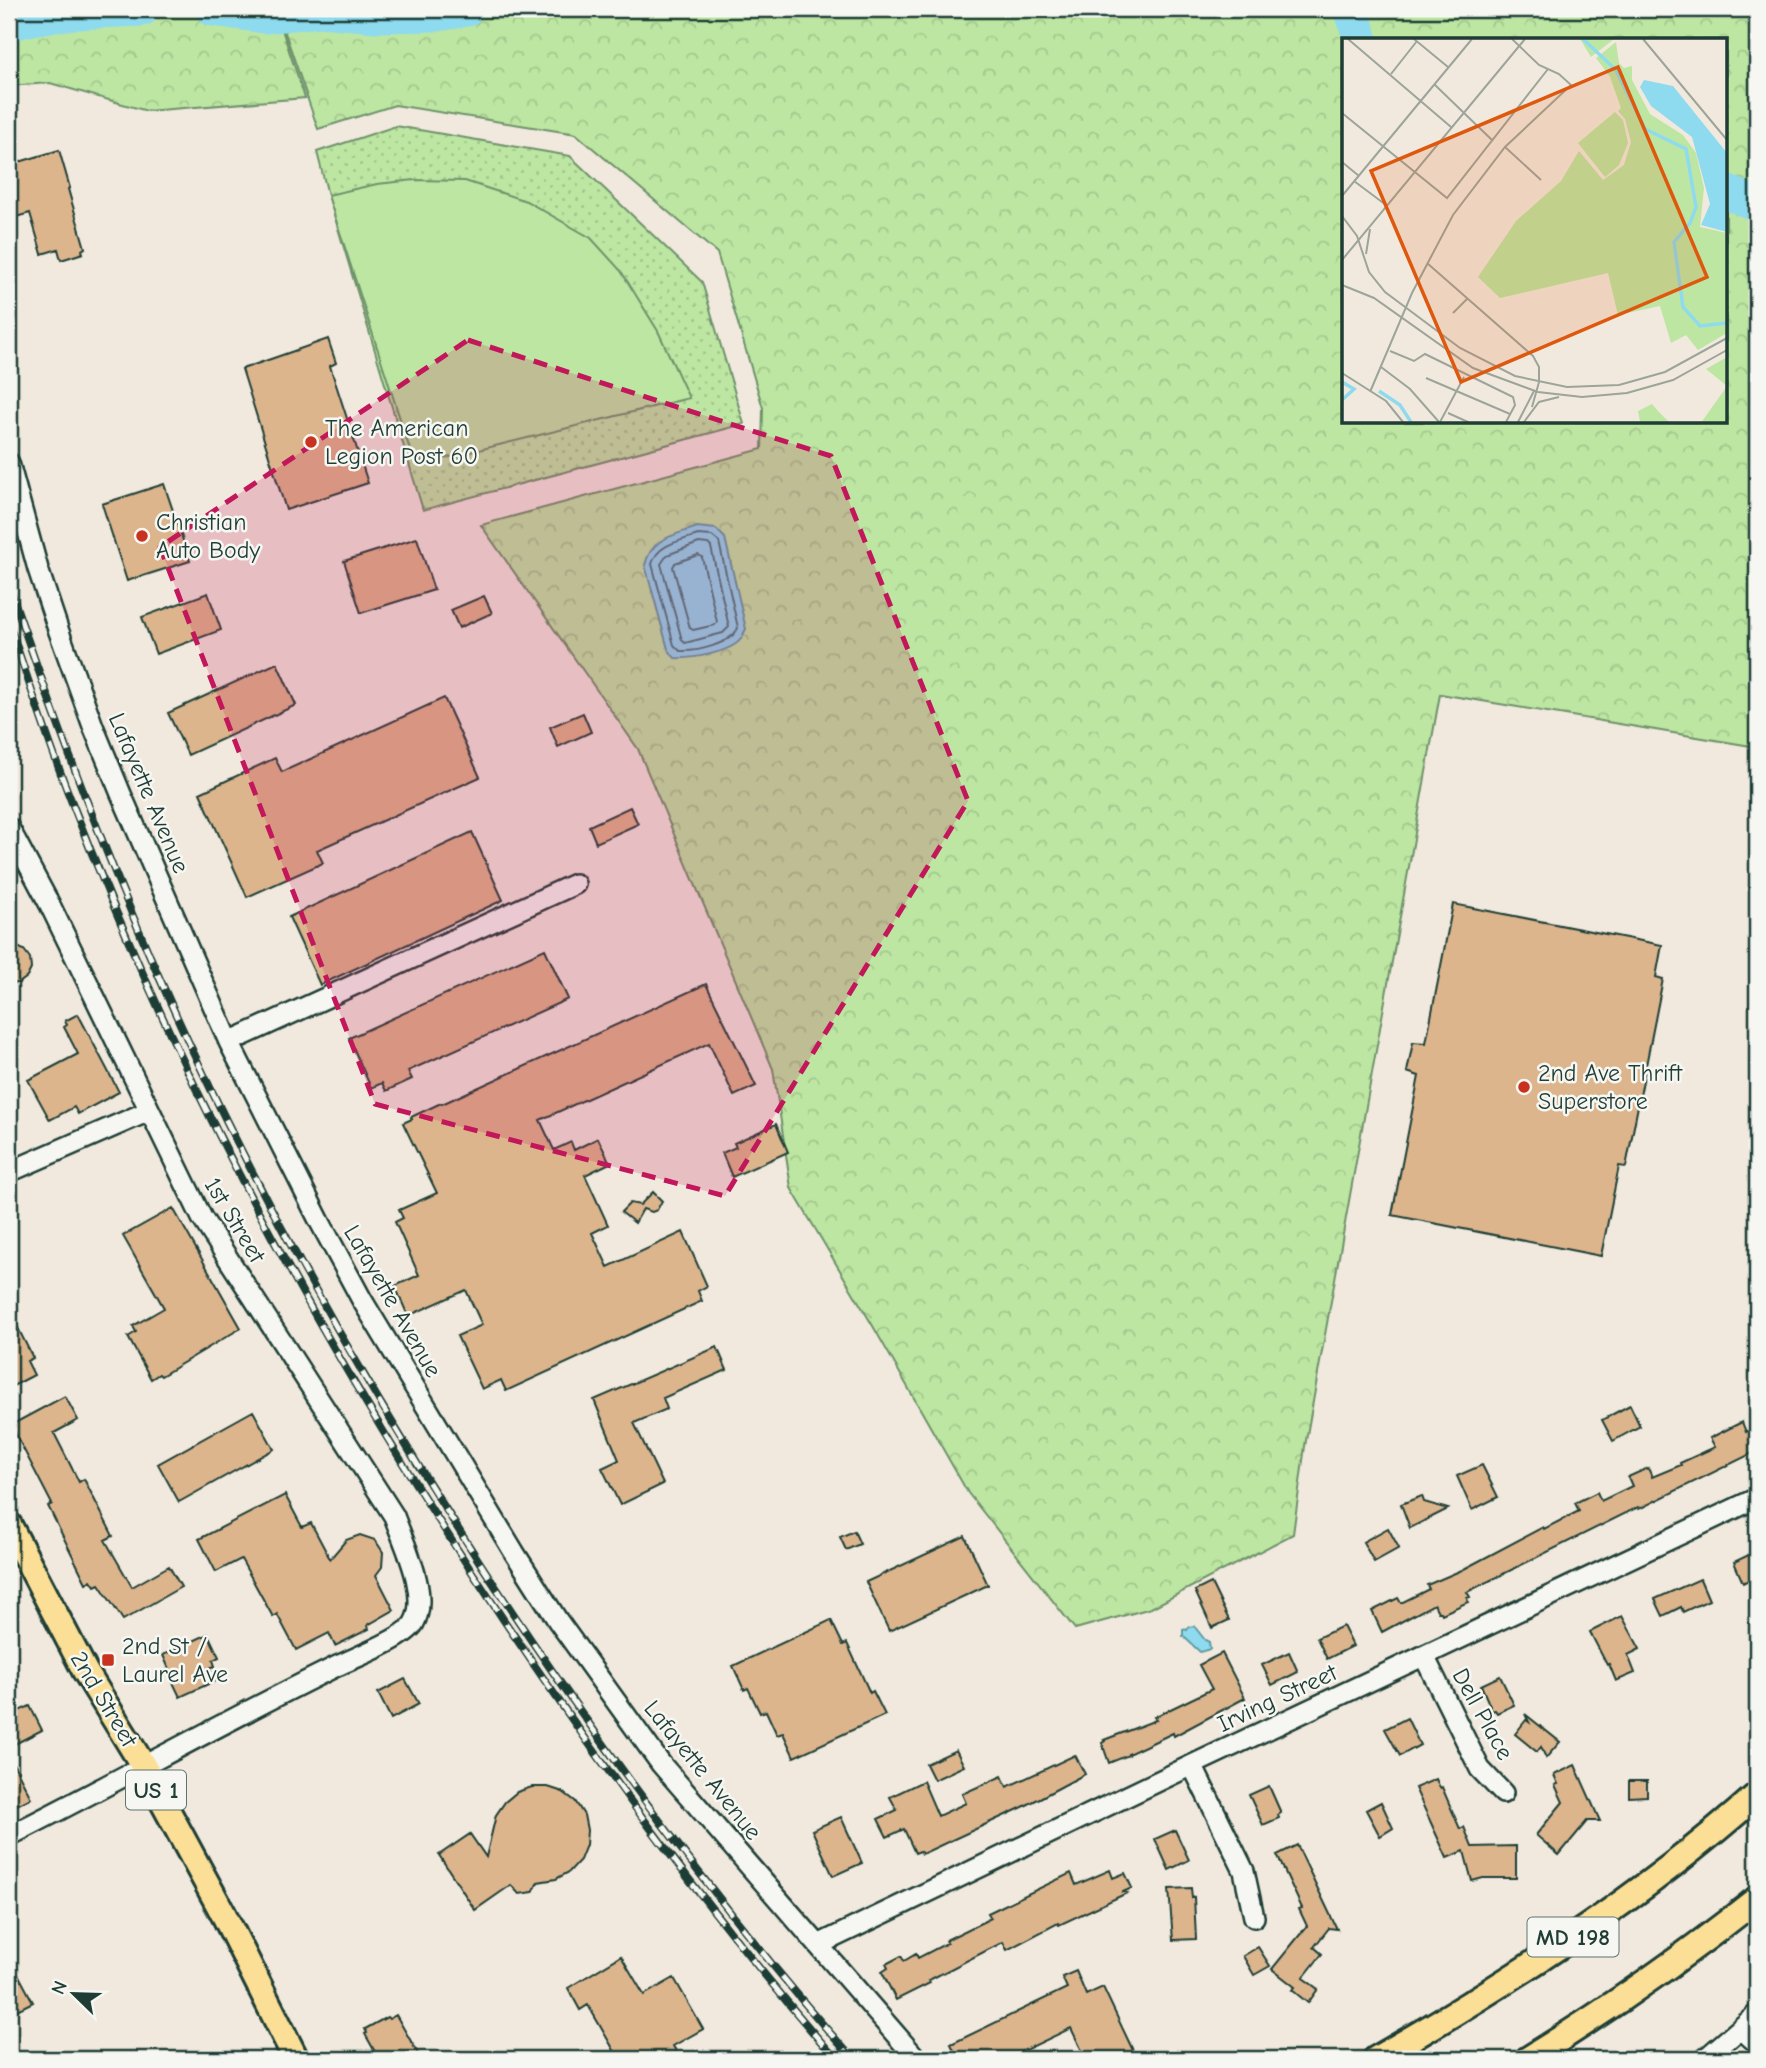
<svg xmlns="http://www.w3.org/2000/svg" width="1766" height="2068" font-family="'Comic Neue',sans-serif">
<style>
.forest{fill:url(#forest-crowns);stroke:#6e926b;stroke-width:2;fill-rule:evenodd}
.park{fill:url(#park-dots);stroke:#6e926b;stroke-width:2}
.pitch{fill:#bde6a2;stroke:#6e926b;stroke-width:2}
.water{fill:#8edaef;stroke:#629ba4;stroke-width:2}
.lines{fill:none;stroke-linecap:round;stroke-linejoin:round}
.shore{stroke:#4b7c7f;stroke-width:2}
.river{stroke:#8edaef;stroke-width:35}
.building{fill:#dcb58d;stroke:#1f3d34;stroke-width:2}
.minor-casing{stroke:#1f3d34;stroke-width:24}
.major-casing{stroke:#1f3d34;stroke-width:30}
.minor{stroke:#f6f6f2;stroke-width:19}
.major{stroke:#fbdf96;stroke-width:24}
.rail-casing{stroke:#1f3d34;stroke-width:8}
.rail{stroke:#f6f6f2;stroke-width:5;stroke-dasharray:16;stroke-linecap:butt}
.marked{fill:#c2185b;fill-opacity:0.2;stroke:#c2185b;stroke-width:5;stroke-dasharray:14 9;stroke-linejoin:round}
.poi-dot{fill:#c8321e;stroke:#f6f6f2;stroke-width:2.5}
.labels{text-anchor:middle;stroke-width:5;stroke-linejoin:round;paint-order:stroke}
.shield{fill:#f6f6f2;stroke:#60746d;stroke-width:2}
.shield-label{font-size:23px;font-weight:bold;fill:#1f3d34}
.poi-label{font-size:24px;fill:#1f3d34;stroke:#f6f6f2;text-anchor:start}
.street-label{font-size:24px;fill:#1f3d34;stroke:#f6f6f2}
.inset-river{fill:none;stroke:#8edaef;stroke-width:3.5}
.inset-road{fill:none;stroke:#9da49a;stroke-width:2}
.view{fill:#de580e;fill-opacity:0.15;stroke:#de580e;stroke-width:3.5}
.inset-edge{fill:none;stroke:#1f3d34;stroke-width:3.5}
</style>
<defs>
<pattern id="forest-crowns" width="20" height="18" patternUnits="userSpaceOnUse" patternTransform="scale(1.75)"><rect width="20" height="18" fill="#bde6a2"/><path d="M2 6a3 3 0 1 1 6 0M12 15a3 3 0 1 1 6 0" fill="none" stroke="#a2c68c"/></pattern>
<pattern id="park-dots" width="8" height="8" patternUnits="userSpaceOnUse" patternTransform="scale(1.75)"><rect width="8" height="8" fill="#bde6a2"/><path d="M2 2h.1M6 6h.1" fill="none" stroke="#a2c68c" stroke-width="1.8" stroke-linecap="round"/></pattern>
</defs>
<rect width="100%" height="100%" fill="#f1e9de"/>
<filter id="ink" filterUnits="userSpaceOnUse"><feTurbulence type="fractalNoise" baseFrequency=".0143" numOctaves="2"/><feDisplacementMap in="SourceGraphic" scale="14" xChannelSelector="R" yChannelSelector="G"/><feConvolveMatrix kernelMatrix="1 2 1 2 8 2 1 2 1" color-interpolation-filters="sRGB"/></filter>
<g filter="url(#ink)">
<path class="forest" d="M9,9H275L305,98L147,111L50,83L9,86Z
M277,9H1757V747L1440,694L1305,1446L1293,1534L1151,1608L1075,1629L968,1493L873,1326L791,1188L773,1069L638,749L481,525L762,449L763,408L717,253L576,134L395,105L318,129ZM1344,40H1726V422H1344Z"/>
<path class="park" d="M396,126L570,156L702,282L744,424L423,510L328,195L317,152Z"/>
<path class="pitch" d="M415,180L465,181L526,201L591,238L621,271L658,331L689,398L426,463L412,456L328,195L377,184Z"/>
<path class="water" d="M697,527L716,529L725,538L746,629C744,632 743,636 741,639C730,653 691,659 675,658L668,649L645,565C652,537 673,536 697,527Z
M1194,1626L1205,1640L1209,1642L1210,1649L1200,1652L1183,1636V1629L1187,1630L1189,1627Z"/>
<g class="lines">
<path class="shore" d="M698,535L712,536L719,542L738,628C731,644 697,652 680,651L674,645L652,564C657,544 680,541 698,535Z
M699,543L708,544L711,547L729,627L723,633L685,643L682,640L661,564L667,555Z
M698,555L702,557L717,622L715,625L693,630L690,628L673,567L675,563Z"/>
<path class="river" d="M213,9L264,16L320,10L376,15L438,14L466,9
M1351,9L1361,40
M9,24C49,11 100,11 142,9
M1726,192L1757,204"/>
</g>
<path class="building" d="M59,150L70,188L68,189L85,248L82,250L83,253L61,260L58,249L42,254L30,213L9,219V165Z
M328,339L336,363L330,366L368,483L286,510L242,369Z
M164,484L190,561L127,581L102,504Z
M417,538L434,590L361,613L344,561Z
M208,593L221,630L156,654L142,617Z
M484,596L492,613L459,628L451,610Z
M277,663L296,705L188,755L168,713Z
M444,698L480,777L317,850L323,863L247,897L200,793L275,758L282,772Z
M583,713L591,732L558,747L550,727Z
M630,807L638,824L596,843L589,826Z
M472,832L503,900L320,985L289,917Z
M1453,904L1662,945L1656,977L1663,979L1626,1167L1619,1166L1601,1256L1392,1215L1419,1076L1407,1072L1413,1042L1426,1043Z
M9,943L24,950L30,958L31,969L27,977L19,983H9Z
M545,949L568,999L408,1071L412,1079L386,1091L382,1083L371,1088L349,1038Z
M706,984L756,1086L734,1096L709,1043L540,1120L554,1150L571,1142L574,1150L598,1138L610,1163L585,1175L608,1225L592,1233L608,1267L683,1232L707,1286L698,1291L702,1301L506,1391L501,1380L482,1389L457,1336L482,1325L466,1290L408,1316L395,1286L419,1275L395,1222L403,1218L399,1210L437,1193L403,1123L412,1119L411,1117L441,1103L442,1104Z
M78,1014L119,1092L78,1114L74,1107L50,1120L28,1080L78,1054L64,1027L67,1025L65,1021Z
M776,1124L788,1152L732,1177L722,1153L736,1147L734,1143Z
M653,1192L662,1201L657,1210L652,1212L643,1209L635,1223L621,1212L630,1203L640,1205Z
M173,1208L241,1328L161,1376L159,1374L151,1379L128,1337L136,1332L133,1326L164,1308L123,1236Z
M9,1310L33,1358L27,1361L34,1375L9,1388Z
M717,1347L727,1370L663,1398L667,1409L634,1423L663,1484L620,1505L602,1468L619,1460L594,1400Z
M65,1396L78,1420L54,1433L79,1482L84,1479L113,1536L105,1540L132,1587L169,1566L181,1587L123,1620L99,1584L95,1586L91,1580L86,1583L48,1506L52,1504L11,1425Z
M1630,1405L1640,1426L1613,1441L1602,1420Z
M253,1411L274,1449L179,1502L158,1464Z
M1742,1422L1746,1432L1757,1426V1451L1639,1509L1638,1507L1467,1592L1470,1597L1467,1598L1468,1602L1442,1614L1441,1612H1438L1434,1604L1382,1632L1372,1611L1398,1598L1401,1603L1429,1589L1427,1585L1462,1570L1543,1527L1544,1529L1579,1511L1575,1503L1597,1492L1601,1501L1632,1486L1628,1477L1648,1468L1652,1477L1681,1465L1680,1463L1715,1447L1710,1438Z
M1482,1465L1498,1497L1472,1510L1457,1476Z
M285,1495L302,1527L311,1523L330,1559L346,1540L360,1535L375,1540L383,1552L382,1567L376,1575L394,1610L368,1625L369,1629L335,1646L329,1633L296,1650L277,1614L273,1617L241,1559L216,1572L199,1539Z
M1422,1496L1424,1502L1448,1509L1410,1528L1401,1504Z
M1388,1528L1399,1548L1374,1562L1363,1542Z
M854,1531L860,1544L846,1550L840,1537Z
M965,1536L988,1585L889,1631L866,1582Z
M1757,1551V1576L1743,1583L1734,1562Z
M1700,1579L1709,1600L1683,1612L1681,1607L1663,1616L1655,1599Z
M1211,1583L1229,1620L1212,1628L1195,1591Z
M1622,1616L1640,1649L1628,1655L1635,1673L1616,1681L1609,1664L1607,1665L1590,1632Z
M831,1620L843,1645L847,1643L870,1693L873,1691L885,1715L794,1757L783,1733L777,1735L766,1711L760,1713L748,1688L744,1690L733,1666Z
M1343,1626L1353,1646L1327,1659L1317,1638Z
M208,1634L219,1657L213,1660L215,1666L209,1668L215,1681L180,1697L167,1670L169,1669L163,1655Z
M1289,1652L1298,1672L1272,1685L1262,1665Z
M1222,1653L1245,1698L1174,1736L1173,1733L1128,1754L1129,1755L1109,1763L1102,1743L1105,1741L1104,1740L1156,1720L1154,1717L1212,1689L1199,1665Z
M1500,1676L1514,1705L1497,1713L1495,1710L1492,1711L1481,1685Z
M405,1679L419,1704L391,1719L378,1693Z
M9,1690L19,1711L30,1706L42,1730L9,1747Z
M1525,1714L1560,1742L1546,1758L1541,1747L1537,1752L1515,1734L1526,1720L1529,1722Z
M1407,1718L1420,1745L1400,1756L1385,1729Z
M956,1750L964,1766L934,1780L926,1764Z
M9,1755L31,1798L9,1809Z
M1075,1755L1085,1774L1023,1807L922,1854L920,1851L915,1853L904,1829L887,1837L878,1819L897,1810L890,1797L923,1781L938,1816L966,1803L962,1794L1002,1776L1007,1787Z
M1575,1765L1600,1821H1587L1559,1855L1536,1835L1563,1802L1555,1785L1558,1784L1554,1775Z
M1436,1779L1440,1788L1442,1787L1460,1829L1464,1827L1472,1847L1516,1846V1878H1483L1472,1881L1464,1851L1447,1858L1415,1788Z
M1629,1781H1647V1796L1629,1797Z
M1269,1786L1281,1813L1278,1815L1279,1818L1263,1825L1249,1795Z
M532,1787H548L563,1792L575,1801L584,1815L587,1830L586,1845L580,1860L569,1872L556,1879L538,1882L533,1892L519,1894L511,1885L475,1910L439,1855L470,1834L486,1857L496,1815L505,1802L517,1792Z
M1381,1802L1393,1828L1380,1836L1366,1810Z
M841,1817L862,1863L833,1876L812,1830Z
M1175,1830L1189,1860L1169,1870L1155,1839Z
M1297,1845L1337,1929L1329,1928L1314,1947L1322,1954L1303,1978L1318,1989L1308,2003L1292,1990L1295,1987L1272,1969L1307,1926L1299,1909L1302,1908L1277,1855Z
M1110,1870L1113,1878L1125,1873L1132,1888L1123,1892L1127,1893L1059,1925L1058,1923L1007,1950L1003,1942L929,1980L930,1983L896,2000L882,1972L888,1968L886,1964L901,1956L904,1961L916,1954L918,1958L947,1943L946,1940L991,1918L988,1913L1071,1873L1076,1885Z
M1191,1888L1192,1898L1194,1897L1196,1939L1173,1940L1169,1889Z
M1258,1947L1270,1966L1254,1975L1243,1956Z
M621,1956L644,1995L674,1978L703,2029L673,2046L681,2059H619L588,2005L580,2010L568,1988Z
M9,1957L33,2002L9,2014Z
M1076,1971L1086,1995L1103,1987L1137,2059H1086L1071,2028L1006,2059H958L951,2044L1067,1988L1062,1977Z
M396,2015L421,2059H379L365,2034L367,2033L365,2029L387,2017L389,2019Z"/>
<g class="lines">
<g class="minor-casing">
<path id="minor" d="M9,463L38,569L58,629L93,726L121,794L229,1042L320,1222L362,1300L514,1552L558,1621L661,1764L917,2059
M9,828L50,905L202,1218L394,1516C404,1544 430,1595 414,1623C406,1638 352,1659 335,1667C225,1721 118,1781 9,1836
M229,1042L575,884
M9,1172L149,1111
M1424,1656L1480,1769L1503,1793
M1192,1765L1244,1871L1254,1917
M818,1945L1192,1765L1757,1498
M1741,2029L1757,2043
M1705,2059L1757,2014"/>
</g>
<g class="major-casing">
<path id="major" d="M9,1525L85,1671L144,1767L224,1915L296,2059
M1376,2059C1510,1982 1641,1898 1757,1795
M1528,2059C1608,2010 1684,1957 1757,1899"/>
</g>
<use href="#minor" class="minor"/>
<use href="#major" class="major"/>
<g class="rail-casing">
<path id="rail" d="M9,586C62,740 119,893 188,1041C285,1249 401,1447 529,1637C628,1783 735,1926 853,2059
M9,624C28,679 46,735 67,790C100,876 136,961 175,1044C268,1244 380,1435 503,1619C605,1771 715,1921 836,2059"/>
</g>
<use href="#rail" class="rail"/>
</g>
</g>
<path class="marked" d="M468,340L831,456L968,801L725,1196L375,1104L160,547Z"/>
<g class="poi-dot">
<circle cx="311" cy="442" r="7"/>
<circle cx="142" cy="536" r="7"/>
<circle cx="1524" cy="1087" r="7"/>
<rect x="101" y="1653" width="14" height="14" rx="3.5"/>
</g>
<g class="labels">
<g class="shield">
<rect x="126" y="1770.5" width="60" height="39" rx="5"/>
<rect x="1527.5" y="1917.5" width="91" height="39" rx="5"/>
</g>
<g class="shield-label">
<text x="156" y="1798">US 1</text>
<text x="1573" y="1945">MD 198</text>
</g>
<g class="poi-label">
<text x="325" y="436">The American<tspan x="325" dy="28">Legion Post 60</tspan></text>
<text x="156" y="530">Christian<tspan x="156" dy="28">Auto Body</tspan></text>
<text x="1538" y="1081">2nd Ave Thrift<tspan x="1538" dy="28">Superstore</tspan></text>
<text x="122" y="1654">2nd St /<tspan x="122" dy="28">Laurel Ave</tspan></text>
</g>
<g class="street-label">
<text transform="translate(149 793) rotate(67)" y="8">Lafayette Avenue</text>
<text transform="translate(235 1220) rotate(59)" y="8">1st Street</text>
<text transform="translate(393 1301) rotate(60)" y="8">Lafayette Avenue</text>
<text transform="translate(1277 1698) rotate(-25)" y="8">Irving Street</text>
<text transform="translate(104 1699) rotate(59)" y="8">2nd Street</text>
<text transform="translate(1483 1714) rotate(61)" y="8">Dell Place</text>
<text transform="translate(703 1770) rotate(51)" y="8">Lafayette Avenue</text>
</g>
</g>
<g transform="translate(1342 38)">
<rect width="385" height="385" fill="#f1e9de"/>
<path d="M238,1H272L249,19ZM274,4L277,25L282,30L290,28V42L308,76L341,97L354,115L362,150L358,189L385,195V295L356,312L344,297L329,305L318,268L276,277L266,235L158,260L136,239L174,183L219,143L237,113L261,142L282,127L289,104L283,81L276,73L279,70L268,39L254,20ZM385,348V384H360L361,382ZM310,366L317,374L327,384H298L296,373Z" fill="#bde6a2"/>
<path d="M273,74L281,82L286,105L277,127L263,139L236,105ZM385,319V348L364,331Z" fill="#bde6a2"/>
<path d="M269,78L278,93V106L263,131L242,101Z" fill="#bde6a2"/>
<path d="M302,42L331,48L385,115V194L359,187L368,166L350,99L309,68L298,49Z" fill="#8edaef"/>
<path class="inset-river" d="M241,1L274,32L303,91L344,111L354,169L348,185L332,204L341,269L358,288L385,285M0,344L12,351L0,362M37,353L58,367L69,384"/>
<path class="inset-road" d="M6,1L109,89M72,1L106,29M301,1L385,102M49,36L75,3M92,46L151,103M0,75L105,160L206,31M163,109L199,142M0,124L17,138M12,143L44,167M0,158L130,1M0,178L15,198L27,234L43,254L118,310L173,338L225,349L277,347L323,334L385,300M24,216L28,191M0,222L183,1M85,225L191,318L197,329V344M0,247L32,260L131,330L196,354L240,359L285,355L331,342L385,312M111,275L126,260M48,313L72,323L83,316L171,359L173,367L164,384M39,329L68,351L97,384M0,335L44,363L61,384M84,340L168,376M28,354L70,255L111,177L163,109L229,47L217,36L197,27L170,1M190,369L197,344M106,375L126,384M98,384L122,339M176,384L192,353M182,384L197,364L217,359"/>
<path class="view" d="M276,29L365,239L119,344L29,133Z"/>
<rect width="385" height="385" class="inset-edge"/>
</g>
<rect width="1766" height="2068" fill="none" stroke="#f6f6f2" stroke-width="35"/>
<rect x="18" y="18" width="1731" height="2033" fill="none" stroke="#1f3d34" stroke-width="2.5" filter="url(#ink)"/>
<g transform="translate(74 1994) rotate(293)" stroke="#f6f6f2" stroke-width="5" paint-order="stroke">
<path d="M0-5L12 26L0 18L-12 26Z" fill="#1f3d34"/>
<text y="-10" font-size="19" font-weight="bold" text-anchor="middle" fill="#1f3d34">N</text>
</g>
</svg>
